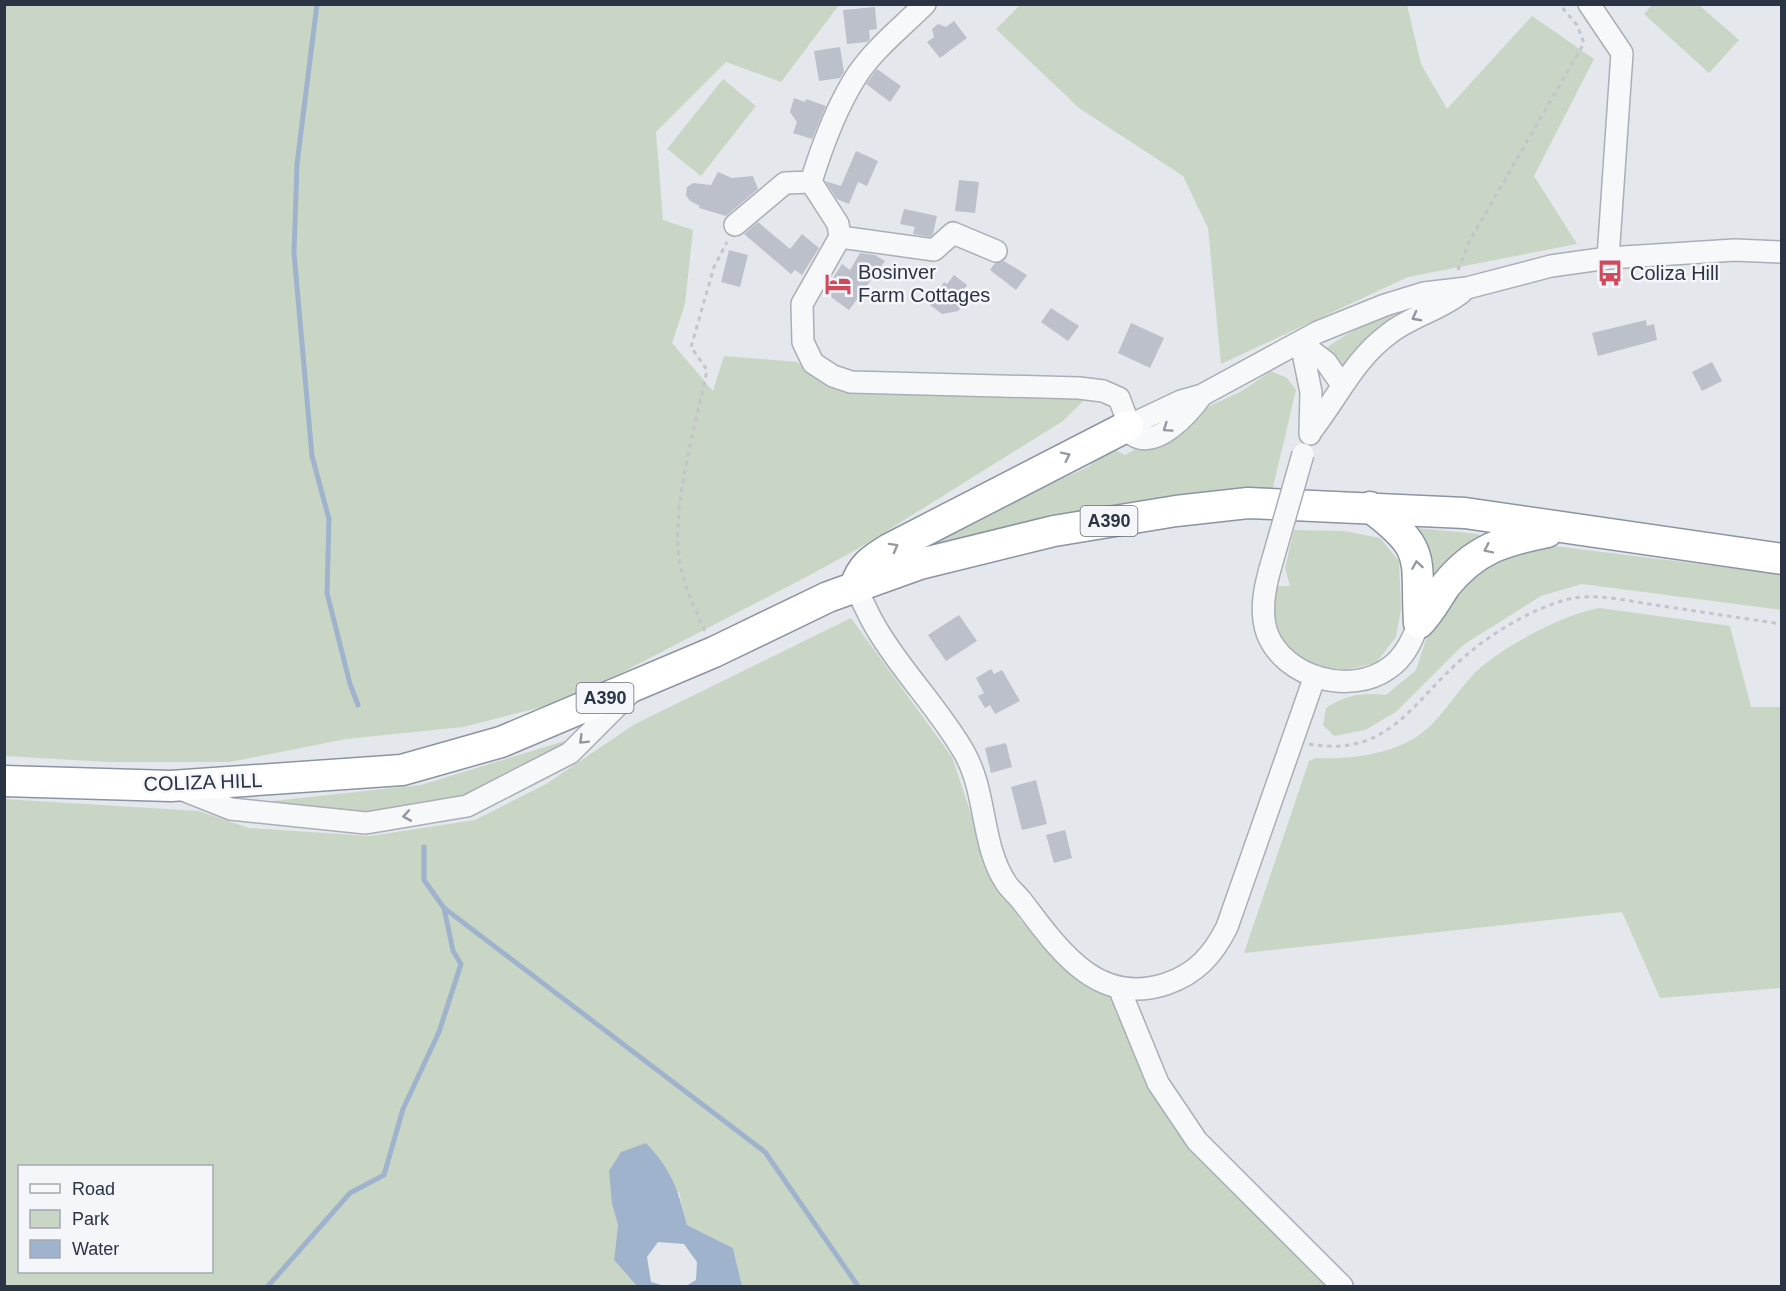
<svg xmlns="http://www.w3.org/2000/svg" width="1786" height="1291" font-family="Helvetica,sans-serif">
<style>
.green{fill:#c9d6c5;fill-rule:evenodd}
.water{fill:#9fb4cc}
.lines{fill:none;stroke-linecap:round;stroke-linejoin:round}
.stream{stroke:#9fb4cc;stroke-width:5}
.building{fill:#bbc0ca}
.minor-casing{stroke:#a9aeb7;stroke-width:24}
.highway-casing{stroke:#8b94a3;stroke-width:33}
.path{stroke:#c2c5cb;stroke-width:3;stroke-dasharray:4.5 4.5;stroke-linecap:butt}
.minor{stroke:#f7f8fa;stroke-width:21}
.highway{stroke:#fff;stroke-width:30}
.minor-bridge-casing{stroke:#a9aeb7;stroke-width:24;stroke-linecap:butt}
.minor-bridge{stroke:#f7f8fa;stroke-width:21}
.oneway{stroke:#9196a0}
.oneway2{stroke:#959aa2}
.labels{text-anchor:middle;stroke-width:5;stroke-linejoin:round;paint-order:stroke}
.shield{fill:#f4f6f9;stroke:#676e7b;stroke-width:1.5}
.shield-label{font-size:18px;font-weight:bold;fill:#2b3445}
.poi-label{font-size:20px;fill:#2b3445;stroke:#f4f6f9;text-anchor:start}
.street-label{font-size:20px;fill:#2b3445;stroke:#f4f6f9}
</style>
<rect width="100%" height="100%" fill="#e4e7ec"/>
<path class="green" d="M1021,4L1407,5L1421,64L1447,109L1532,16L1594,59L1534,176L1577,244L1408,277L1221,364L1208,228L1183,176L1079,108L996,29Z
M4,5H839L781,82L726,62L656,132L663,220L693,230L685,304L672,343L713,391L724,356L797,362L812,376L836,390L858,393L1085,399L1063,421L861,547L810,575L621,673L546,706L463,727L346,739L230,762H108L5,756Z
M1652,5H1699L1739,40L1709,73L1644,14Z
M723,79L756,106L701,176L667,149Z
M1431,298L1338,373L1321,352C1354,326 1392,313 1431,298Z
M1271,371L1287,378L1296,390L1272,491L889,558L1090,466L1097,453L1113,449L1125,455L1203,409L1242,391Z
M1417,528L1478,534L1481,537L1434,591L1414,529Z
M1294,530L1344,531L1380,538L1399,561L1401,609L1396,637L1376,663L1345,670L1312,665L1286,647L1271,615L1274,586H1290L1285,568Z
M1530,543L1781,574V610L1582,584L1541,596L1463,645L1396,712L1365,730L1334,736L1323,725L1326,708C1345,695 1363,692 1386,695L1416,670L1431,624L1461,575Z
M1600,608L1730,626L1751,707H1781V988L1660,998L1622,912L1244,953L1309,761L1316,758C1350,759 1382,756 1413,739C1440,724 1456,690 1479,669C1504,646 1566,613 1600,608Z
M851,618L952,757L989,868L1020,920L1065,964L1113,995L1142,1068L1329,1286H742L733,1248L687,1225L679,1192L612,1204L618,1225L614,1260L637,1286H5L4,799L199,811L249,828L370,836L475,820L546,784L635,724ZM20,1166H212V1272H20Z
M571,739L564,749C532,764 500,780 468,793C397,821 318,810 244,804L421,785Z"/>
<path class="water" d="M646,1143C671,1169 678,1189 687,1225L733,1248L742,1286H686L696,1280L697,1262L684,1244L658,1242L647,1257L651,1282L665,1286H637L614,1260L618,1225L612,1204L609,1171L621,1152Z"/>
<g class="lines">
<path class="stream" d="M317,4L297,164L294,253L312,456L329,519L327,593L350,684L358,705
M444,908L765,1152L858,1286
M268,1286L350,1193L384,1175L403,1109L439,1032L461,964L453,951L444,908L424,880V847"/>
</g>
<path class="building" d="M875,7L877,29L869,30L870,39L867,42L847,44L843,10Z
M954,21L967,38L940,58L927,42L934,37L932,29L938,24L946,27Z
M840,47L844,72L840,78L819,81L814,51Z
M877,69L901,86L890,102L866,84Z
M794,98L805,102L806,99L826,106L812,139L793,133L797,122L790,112Z
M856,151L878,161L867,186L858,182L849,204L837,199L825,181L841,186Z
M718,172L732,178L753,176L758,189L726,216L699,208L700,206L690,201L686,195L687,187L693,183L711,185Z
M959,180L979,182L975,213L955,211Z
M904,209L937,216L933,234L930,237L913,234L915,227L900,224Z
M758,222L790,249L802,234L819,248L802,275L795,270L791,274L744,234Z
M729,250L748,255L740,287L721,282Z
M860,253L875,255L885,261L849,310L824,292L842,264L850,270Z
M1004,261L1027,275L1016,290L990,270L995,263Z
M954,275L967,285L963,291L962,306L958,311L942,314L930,305L944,282L947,284Z
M1051,308L1079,326L1068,341L1041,322Z
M1646,320L1647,326L1654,324L1657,340L1598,356L1592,333Z
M1131,323L1164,338L1150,368L1118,353Z
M1712,362L1722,381L1702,391L1692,372Z
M959,615L977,641L946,661L928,635Z
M991,669L994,674L1002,670L1020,701L995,714L990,705L985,708L978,696L984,693L976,678Z
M1006,743L1012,767L991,773L985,748Z
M1036,780L1047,824L1022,830L1011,787Z
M1065,830L1072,858L1054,863L1046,835Z"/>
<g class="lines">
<g class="minor-casing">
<path id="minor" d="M1589,4L1622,53L1608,258
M735,225L785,183L811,182
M840,237L838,224L811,182C822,146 837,106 857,75C875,48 902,27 925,4
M996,251L953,233L934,250L840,237L802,304L803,342L813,363L833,376L851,382L1079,388L1103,391L1119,398L1133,435C1157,450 1189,413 1202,395
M1301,343L1311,392L1310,434
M1301,343L1326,362L1342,385
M1128,426L1181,401L1202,395L1318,332L1385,305L1424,293L1467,288L1551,266L1608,258L1735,250L1782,252
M1312,430C1338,397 1354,359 1390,333C1412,316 1442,309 1462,292
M1270,569C1264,590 1260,612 1267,633C1284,678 1351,696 1389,668C1405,657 1412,640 1419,623
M855,587C863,601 869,617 878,631C903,673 941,711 965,754C987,794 981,845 1006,883C1010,889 1016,894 1021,900C1058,948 1096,1007 1166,984C1196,974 1213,955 1227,927L1315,676
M178,788L231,809L366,823L467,806L570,753L630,693
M1119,988L1158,1083L1197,1141L1342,1286"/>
</g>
<g class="highway-casing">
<path id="highway" d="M1370,507C1429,551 1415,557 1419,623
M855,587C861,567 871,560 889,549L1128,426
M1419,623C1430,612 1437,598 1446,585C1475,549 1503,541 1547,532
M4,781L171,786L402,770L501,742L714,652L828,597L920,564L1054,531L1176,511L1248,503L1465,513L1782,559"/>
</g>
<path class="path" d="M1458,270L1470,240L1584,43L1577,25L1559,4
M705,631C693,605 680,578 678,548C675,492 696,425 707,370L691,347L714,267L727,242
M1309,744C1389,758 1412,702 1463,658C1490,634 1530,610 1565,600C1594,592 1627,601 1655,605C1697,611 1739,618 1782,624"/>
<use href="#minor" class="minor"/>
<use href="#highway" class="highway"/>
<g class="minor-bridge-casing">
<path id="minor-bridge" d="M1270,569L1303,454"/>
</g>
<use href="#minor-bridge" class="minor-bridge"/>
</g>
<defs><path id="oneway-chevron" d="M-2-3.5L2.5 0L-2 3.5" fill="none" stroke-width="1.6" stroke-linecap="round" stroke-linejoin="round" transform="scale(1.5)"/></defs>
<g class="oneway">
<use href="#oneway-chevron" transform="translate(1416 317) rotate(152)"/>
<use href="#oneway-chevron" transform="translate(1167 428) rotate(145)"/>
<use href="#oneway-chevron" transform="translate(583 740) rotate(135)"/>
<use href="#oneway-chevron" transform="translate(407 816) rotate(170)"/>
</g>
<g class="oneway2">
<use href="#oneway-chevron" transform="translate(1066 456) rotate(-26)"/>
<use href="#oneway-chevron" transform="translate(894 547) rotate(-29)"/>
<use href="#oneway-chevron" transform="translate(1488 549) rotate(154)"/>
<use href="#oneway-chevron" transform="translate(1417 565) rotate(-99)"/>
</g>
<defs>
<g id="bus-bare" transform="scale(2.07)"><path d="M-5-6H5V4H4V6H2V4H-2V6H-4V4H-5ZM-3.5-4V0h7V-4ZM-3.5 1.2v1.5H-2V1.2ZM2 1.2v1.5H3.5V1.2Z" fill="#d1495b" stroke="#f4f6f9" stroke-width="2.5" paint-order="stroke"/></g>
<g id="hotel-bare" transform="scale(2.07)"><path d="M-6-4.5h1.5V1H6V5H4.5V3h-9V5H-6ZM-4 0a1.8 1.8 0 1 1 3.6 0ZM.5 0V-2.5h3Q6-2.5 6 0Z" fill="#d1495b" stroke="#f4f6f9" stroke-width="2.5" paint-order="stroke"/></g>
</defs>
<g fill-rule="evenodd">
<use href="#bus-bare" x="1610" y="273"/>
<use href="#hotel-bare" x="838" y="284"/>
</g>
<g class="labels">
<g class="shield">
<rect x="1080.5" y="506" width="57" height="30" rx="4.5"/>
<rect x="576.5" y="683" width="57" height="30" rx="4.5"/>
</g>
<g class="shield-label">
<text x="1109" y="527">A390</text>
<text x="605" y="704">A390</text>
</g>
<g class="poi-label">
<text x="858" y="279">Bosinver<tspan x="858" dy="23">Farm Cottages</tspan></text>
<text x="1630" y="280">Coliza Hill</text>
</g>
<g class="street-label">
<text transform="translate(203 782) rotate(-2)" y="7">COLIZA HILL</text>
</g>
</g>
<rect width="1786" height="1291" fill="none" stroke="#2b3445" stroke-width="12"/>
<rect x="18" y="1165" width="195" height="108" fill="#f4f6f9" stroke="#a4a8b1" stroke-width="1.5"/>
<rect x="30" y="1184" width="30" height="9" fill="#f7f8fa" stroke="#a4a8b1" stroke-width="1.5"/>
<text x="72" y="1195" font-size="18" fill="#2b3445">Road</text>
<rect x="30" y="1210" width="30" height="18" fill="#c9d6c5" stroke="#a4a8b1" stroke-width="1.5"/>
<text x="72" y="1225" font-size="18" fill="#2b3445">Park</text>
<rect x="30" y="1240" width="30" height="18" fill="#9fb4cc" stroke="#a4a8b1" stroke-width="1.5"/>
<text x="72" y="1255" font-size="18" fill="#2b3445">Water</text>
</svg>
